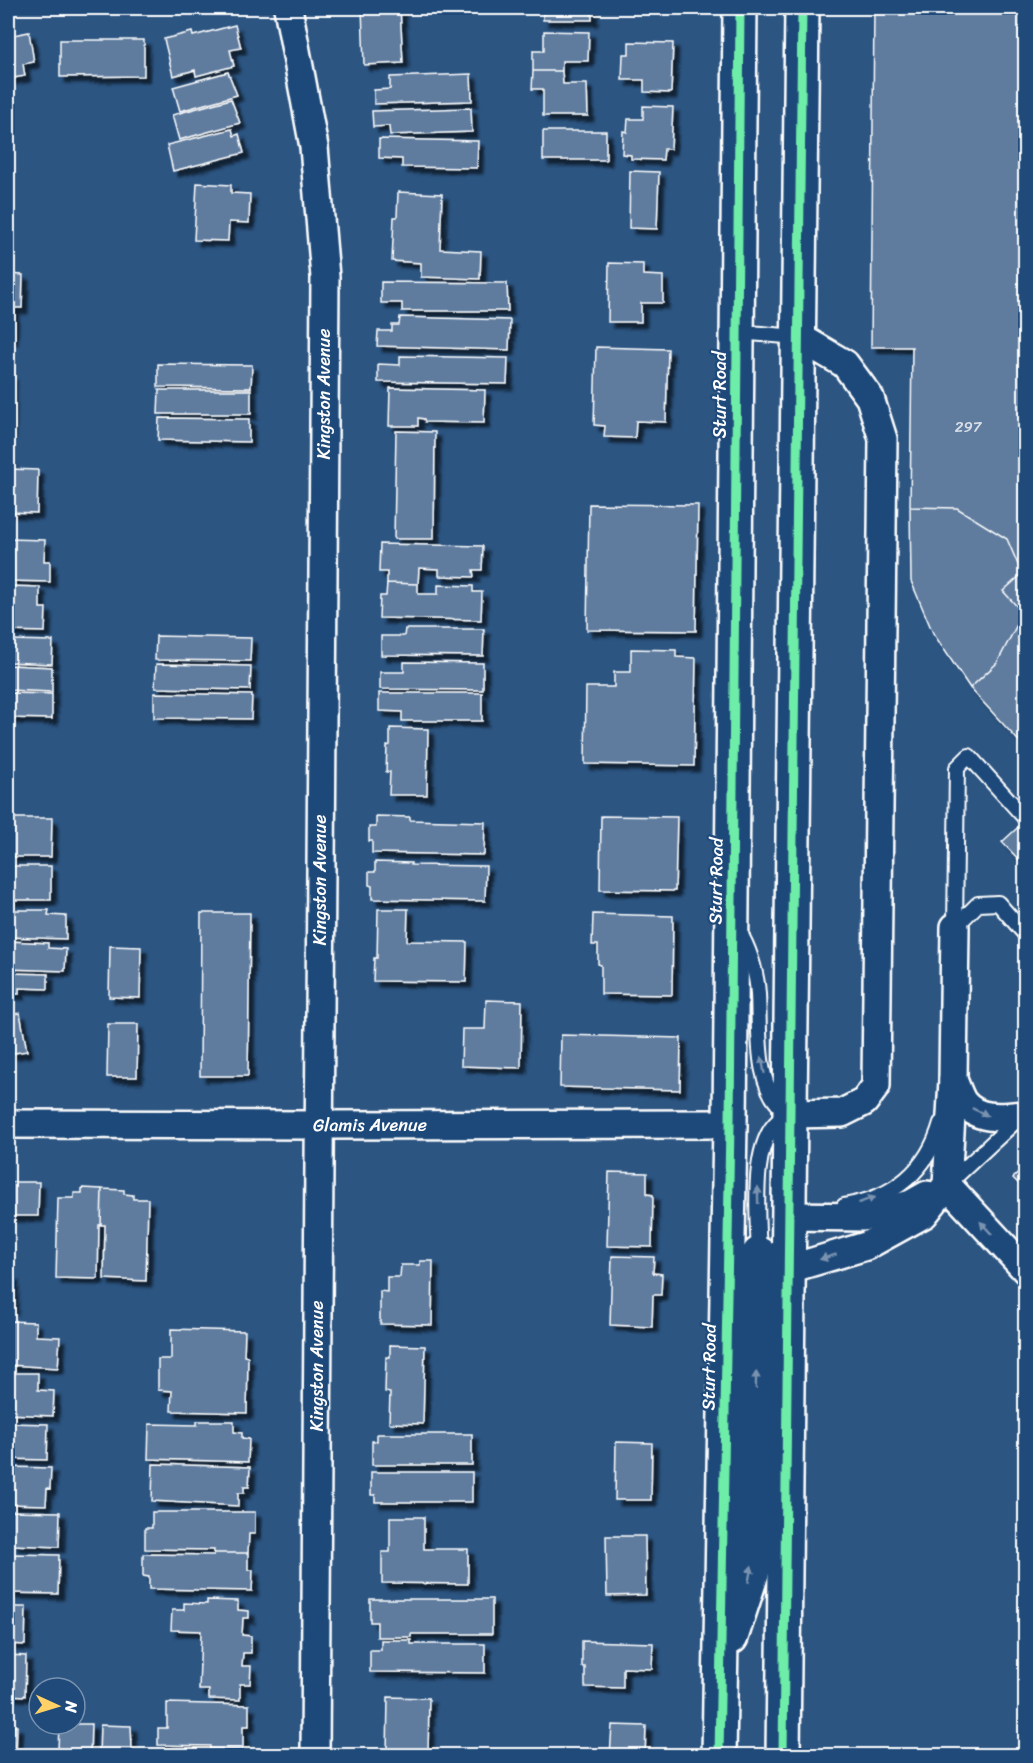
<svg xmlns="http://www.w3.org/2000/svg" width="1033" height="1763" font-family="Sriracha,sans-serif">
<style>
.building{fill:#5e7c9f;stroke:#fff;stroke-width:1.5;filter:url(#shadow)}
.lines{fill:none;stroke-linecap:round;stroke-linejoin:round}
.lane-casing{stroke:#fff;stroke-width:18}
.street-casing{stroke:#fff;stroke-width:32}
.secondary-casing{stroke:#fff;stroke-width:38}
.lane{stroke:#1f4a7a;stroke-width:14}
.street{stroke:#1f4a7a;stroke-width:27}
.secondary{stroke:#1f4a7a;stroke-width:33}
.cycleway-casing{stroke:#1f4a7a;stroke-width:13}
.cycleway{stroke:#6deda7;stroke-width:9}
.oneway{fill:#7992af}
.labels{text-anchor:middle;stroke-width:4.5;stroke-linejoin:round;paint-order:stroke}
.number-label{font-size:15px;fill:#d7dee7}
.street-label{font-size:18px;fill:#fff;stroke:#1f4a7a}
</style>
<defs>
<filter id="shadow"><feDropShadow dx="5.5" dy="5.5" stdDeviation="1.5" flood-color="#0009"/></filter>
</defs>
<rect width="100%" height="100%" fill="#2c5582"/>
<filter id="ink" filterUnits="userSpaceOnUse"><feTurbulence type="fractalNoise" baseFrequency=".0167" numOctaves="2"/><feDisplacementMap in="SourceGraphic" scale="12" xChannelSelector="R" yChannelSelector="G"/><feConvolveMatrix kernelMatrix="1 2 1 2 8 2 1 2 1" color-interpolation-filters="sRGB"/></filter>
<g filter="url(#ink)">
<path class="building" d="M362,8H400L403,63L364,65Z
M543,8H592V20H543Z
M874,8H1026V749L970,688L997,663L1023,613L1003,591L1022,574L1007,539L957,508L910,507L912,347H871Z
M235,25L241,48L230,50L234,66L196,76L195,70L173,76L164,39L192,32L193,36Z
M544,31L589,32L588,61H562V71H533V51H544Z
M29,32L34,62L23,64L25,76L8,79V36Z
M60,40H144V76L60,77Z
M629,42L673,43L671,93L644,92V80H622L623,54H629Z
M533,71H562L563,84H587L588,116H543V89H532Z
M228,72L237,95L180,111L173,87Z
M471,74L472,101L374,104V90L390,89V77Z
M231,99L240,123L179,140L172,115Z
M643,106L673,107L671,149H664L663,160L631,159V155L622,154L623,131L627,132L628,119H643Z
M471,108L472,132L390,135L389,126L373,127L372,111Z
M232,129L234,136L239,134L244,153L173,171L167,145Z
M543,131H606V160H543Z
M379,139L478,141L477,168L402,167V159L379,158Z
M630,171L659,172L657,229L629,228Z
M197,183L231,185V193L250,194L249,223L229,222L228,241L194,240Z
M398,192L442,194L440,249L481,251L480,279L421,277V263L392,261L394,217H397Z
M609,263L643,264V275L663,276V303H641V322H608Z
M8,274L23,275L22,308H13L12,339H8Z
M381,282L507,283L508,311H402V303H381Z
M400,317L510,320L509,350L377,346L378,331H392V325H399Z
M596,347L668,349L666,422L636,421L635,438L604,437L605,426L594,425Z
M400,356L508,358L507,384L378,382V364L400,365Z
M158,364L252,365L251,388L158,387Z
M8,375H11L10,433H8Z
M390,388L485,390L484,423L425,422L424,419L418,418V426H389Z
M159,390H251V414H158Z
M159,418L249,419V442L158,440Z
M396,431L435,432L434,539H394Z
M8,460H10L9,469L38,470L37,513L8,512Z
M589,504L698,505L696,631L587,630Z
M910,507L957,508L1007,539L1022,574L1003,591L1023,613L997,663L970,688L933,633L911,581Z
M8,539L45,540L44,561H50V582L8,581Z
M380,544L483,546L482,570H473L474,577L439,576V569L419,568L418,584L387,583V572H379Z
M387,583L418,584V594H438V585L473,586V592H482L481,620L379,618L380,596H386Z
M8,586L40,587V608H46L45,632L8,631Z
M405,629H484L483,656L381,655V636H404Z
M156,636L251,638L250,661L155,660Z
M8,640L53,641L52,664L8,662Z
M631,649L676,650V657L696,658L694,766L585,764L586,687H614V672H631Z
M404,662L483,663V690L380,689V672H404Z
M156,664L251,666L250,690L155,688Z
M8,665L52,667V692L8,690Z
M8,693L52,694V719L8,718Z
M154,693L252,695L251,719L154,718Z
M379,693H482V721H402V712L379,711Z
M390,728L428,729L427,795H389L390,772H386L387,746L390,745Z
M376,816L410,817V820L485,822L484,855L372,853V841H369V827H376Z
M601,816L677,817L675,891L600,890Z
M8,818H52L51,857H8Z
M1026,820V867L1002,842Z
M375,862L411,863V865L486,866L485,901L372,899V886L369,885V872H375Z
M8,866H51V900H8Z
M378,909H408L407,941L467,942L466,982L373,981L374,958H377Z
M8,910H49L48,915L66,916V939L8,937Z
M201,913H250L248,1076H200Z
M593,914L673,916L672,995L601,994V965L598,964V945H592Z
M8,941L48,943V948L66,949L65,971L8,969Z
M110,946L141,947L140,998L109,997Z
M8,973L48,974V989L19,988V994H8Z
M486,1000L522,1001L521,1068L461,1066L462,1029H485Z
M20,1013L27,1051L8,1054V1015Z
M108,1024H138L137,1077H107Z
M561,1035L681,1038L680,1090L560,1087Z
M1026,1166V1191L1013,1178Z
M609,1172L647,1173V1194L653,1195L652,1247L607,1246Z
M8,1182H39L38,1216H8Z
M82,1188L102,1189L101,1225H99L98,1279L56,1278L58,1198H74V1193H82Z
M102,1189L124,1190V1194L133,1195V1199H148L146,1281L104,1279L105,1225H101Z
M612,1256L654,1257L653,1273L662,1274L661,1295H653L652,1327L610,1325Z
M420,1261H433L432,1325L380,1324V1291L387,1292V1277H400L401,1265H420Z
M8,1275L13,1276L12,1309H8Z
M8,1321L36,1322V1336L60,1337L58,1368L8,1365Z
M171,1329L245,1331L244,1356L248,1357L247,1413L171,1411L172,1391L158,1390V1359H171Z
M390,1345L425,1346L423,1424L389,1423L390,1393L385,1392L386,1357H390Z
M8,1373H38V1390L54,1391L53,1416L8,1414Z
M197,1421H234V1432L242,1433V1438L249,1439L248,1462L148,1459L149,1424L197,1425Z
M8,1423L48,1424L47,1460L8,1459Z
M377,1434H472V1465H372V1441H377Z
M616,1442L652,1443L651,1500H615Z
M153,1464L250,1467L249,1487H244V1493H238V1506L152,1501Z
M8,1467L51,1468L50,1489L47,1488L46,1505L8,1504Z
M371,1472H472V1502H375V1495H371Z
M8,1511L60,1512L59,1547L13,1545V1537H8Z
M152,1512H255V1534H249L248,1553H214V1550L145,1549V1528H152Z
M390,1517H424V1549H468V1584L382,1583V1552H390Z
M606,1536H645L646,1595L607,1596Z
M214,1553H248V1570H253L252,1591L149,1589V1577L143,1576V1554L214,1555Z
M13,1554L59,1555L58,1594L8,1593V1565H13Z
M370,1599H492V1634H411V1637H377V1622H370Z
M207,1600L238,1601V1610L249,1611V1618H243L242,1635L251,1636V1653H243L242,1666H251L250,1684H240V1700L209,1699V1690H199L201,1631L171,1630L172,1610H184V1603L207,1604Z
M8,1607H26L25,1645L8,1644Z
M381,1640H411V1644H485V1673L370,1672V1650H381Z
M582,1641L653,1643L652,1669L623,1668V1688L585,1687V1667H582Z
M8,1655L26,1656L25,1696L8,1695Z
M388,1697L429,1698L428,1755L387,1754Z
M167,1703L249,1705V1726H243V1750L210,1749V1746L158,1745V1728H167Z
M59,1724H91L90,1756H55V1750H58Z
M100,1725L131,1726L132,1749L136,1750L135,1756H99Z
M612,1725L646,1726L645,1756H610Z
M8,1726H17L16,1756H8Z"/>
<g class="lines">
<g class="lane-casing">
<path id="lane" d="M737,332L798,337
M955,927L957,768L969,756L1026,819
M955,927L978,904L998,903L1026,935
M742,937C751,954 757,976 758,994C760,1028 754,1090 786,1111
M948,1184L1020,1117
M844,1206C893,1198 927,1172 941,1123
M759,1254C758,1219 748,1133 786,1116"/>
</g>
<g class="street-casing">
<g id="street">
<path d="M288,8L314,147L325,277L315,1756"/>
<path d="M953,1080C956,1086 959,1096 963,1102C978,1121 1003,1117 1023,1115"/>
<path d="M790,1114L842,1113L864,1102L876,1086L883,439L870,398L845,364L799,337"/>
<path id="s1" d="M8,1124L319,1125L730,1124"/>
<path d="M947,1185L1026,1270"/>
<path d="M789,1216L863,1217L911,1204L927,1195"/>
<path d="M789,1269L866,1246L924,1214L947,1185L953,1080L955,927"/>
</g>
</g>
<g class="secondary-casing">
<path id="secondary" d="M731,1637L752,1573L759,1254
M719,1756L730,1124L740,8
M783,1756L802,8"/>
</g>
<use href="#lane" class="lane"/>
<use href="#street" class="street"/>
<use href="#secondary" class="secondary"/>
<g class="cycleway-casing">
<path id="cycleway" d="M719,1756L730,1124L740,8
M783,1756L802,8"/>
</g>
<use href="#cycleway" class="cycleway"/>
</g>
<defs><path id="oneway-solid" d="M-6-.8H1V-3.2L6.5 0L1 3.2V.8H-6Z" transform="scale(1.5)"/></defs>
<g class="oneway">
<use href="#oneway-solid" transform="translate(763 1065) rotate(-100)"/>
<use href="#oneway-solid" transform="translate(980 1112) rotate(25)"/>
<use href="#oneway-solid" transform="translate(758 1195) rotate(-91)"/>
<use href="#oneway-solid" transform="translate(867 1200) rotate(-20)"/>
<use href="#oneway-solid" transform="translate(986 1228) rotate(-133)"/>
<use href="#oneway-solid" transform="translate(828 1257) rotate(163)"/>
<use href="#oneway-solid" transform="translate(756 1380) rotate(-89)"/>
<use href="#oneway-solid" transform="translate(750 1574) rotate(-79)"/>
</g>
</g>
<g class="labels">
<g class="number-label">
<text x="968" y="432">297</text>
</g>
<g class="street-label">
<text transform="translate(324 394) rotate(-90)" y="6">Kingston Avenue</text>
<text transform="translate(720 395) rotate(-90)" y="6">Sturt Road</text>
<text transform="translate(320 880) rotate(-90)" y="6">Kingston Avenue</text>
<text transform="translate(716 881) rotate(-89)" y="6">Sturt Road</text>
<text dy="6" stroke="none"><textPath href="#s1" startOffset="362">Glamis Avenue</textPath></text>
<text transform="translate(317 1366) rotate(-90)" y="6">Kingston Avenue</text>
<text transform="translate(709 1367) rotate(-89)" y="6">Sturt Road</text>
</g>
</g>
<rect width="1033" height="1763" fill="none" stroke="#1f4a7a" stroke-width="30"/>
<rect x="15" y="15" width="1003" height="1733" fill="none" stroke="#fff" stroke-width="2" filter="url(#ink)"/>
<g transform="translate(57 1706) rotate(94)"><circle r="28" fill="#1f4a7a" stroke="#7992af" stroke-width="1.5"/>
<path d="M0-4.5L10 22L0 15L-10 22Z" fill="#ffd166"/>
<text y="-9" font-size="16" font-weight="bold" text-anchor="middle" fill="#ffffff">N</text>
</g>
</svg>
